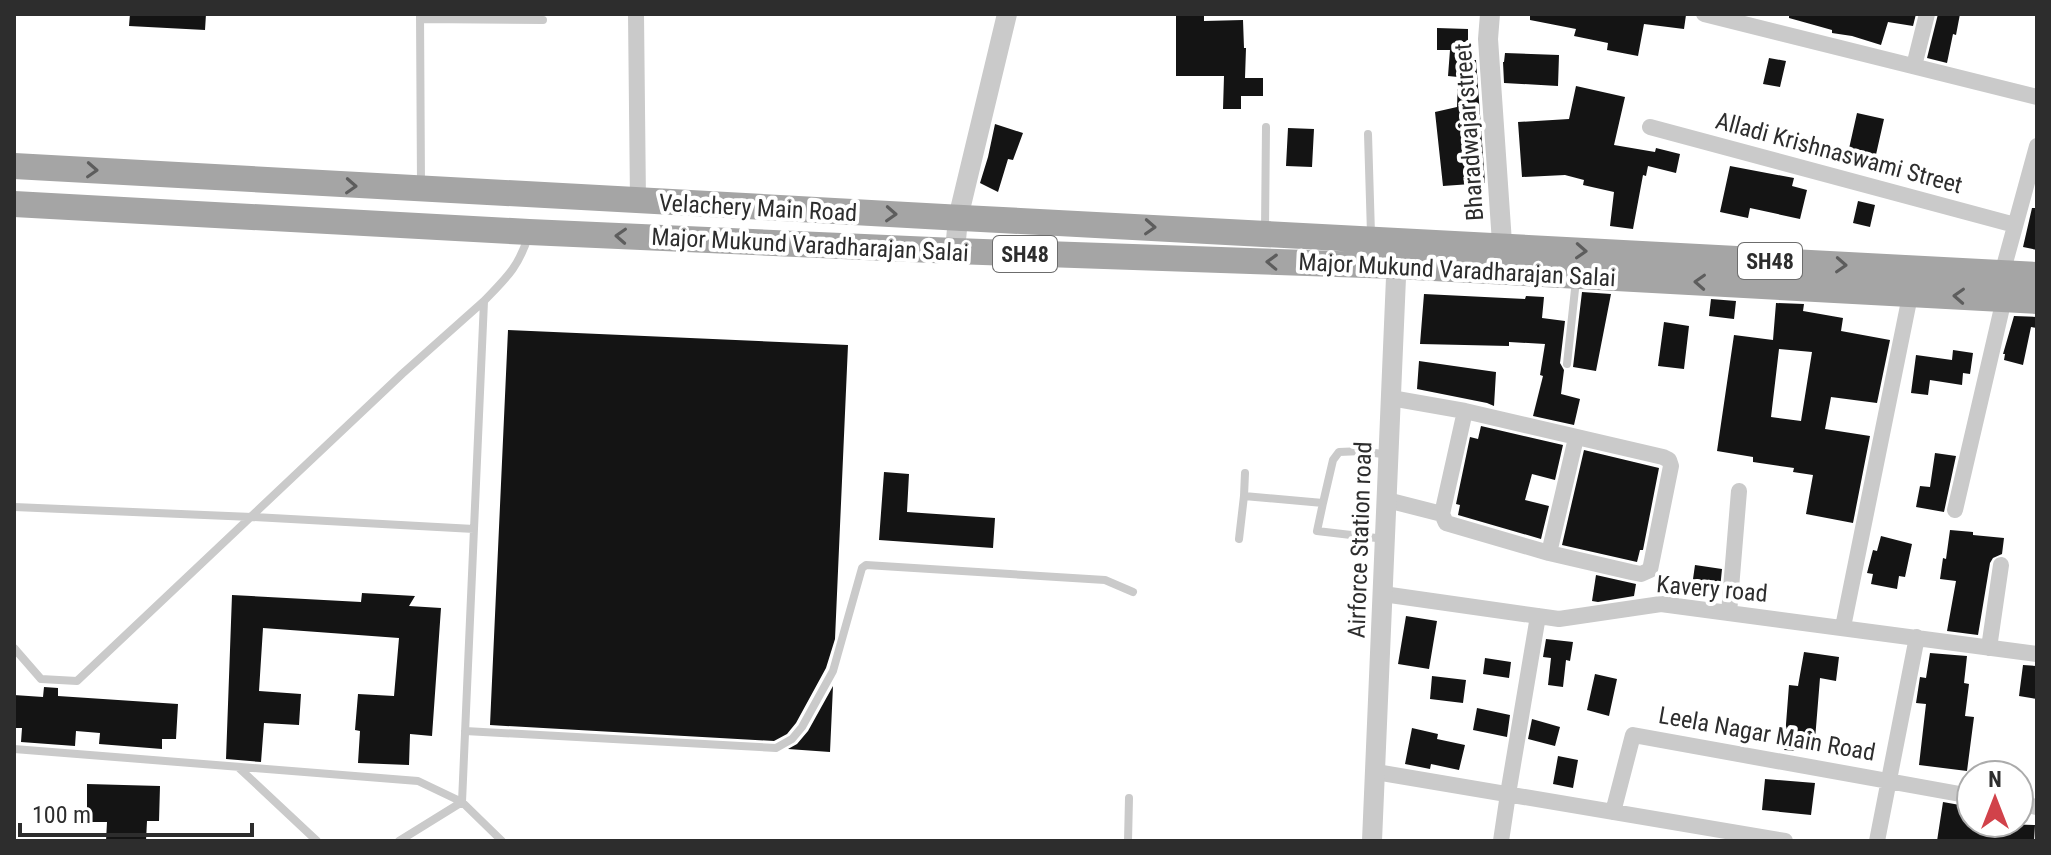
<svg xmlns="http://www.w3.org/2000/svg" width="2051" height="855" font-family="'Roboto Condensed',sans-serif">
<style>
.building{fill:#141414;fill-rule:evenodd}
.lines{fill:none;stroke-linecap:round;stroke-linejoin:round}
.service{stroke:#cacaca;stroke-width:8}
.minor{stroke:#cacaca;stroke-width:16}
.tertiary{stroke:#cacaca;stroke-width:20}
.primary{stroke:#a5a5a5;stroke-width:26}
.oneway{stroke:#5d5d5d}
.labels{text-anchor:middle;stroke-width:8;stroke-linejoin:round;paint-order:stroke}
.shield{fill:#fff;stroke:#6c6c6c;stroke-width:2}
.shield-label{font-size:22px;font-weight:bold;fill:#2d2d2d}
.street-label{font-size:24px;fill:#2d2d2d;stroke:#fff}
</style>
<rect width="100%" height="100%" fill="#fff"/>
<path class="building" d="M130,14H206L205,30L129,26Z
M1176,14H1204V21L1243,20L1244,48H1246L1245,78H1263V96H1241V109H1223L1224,76H1176Z
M1530,14H1679L1686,15L1684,29L1644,24L1638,56L1607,50L1608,43L1574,36L1576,29L1530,20Z
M1789,14H1916L1913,26L1888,22L1881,45L1852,36L1832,33V30L1789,18Z
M1938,14H1960L1956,35L1953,34L1947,63L1927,58Z
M1437,28L1468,29V60H1476L1485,183L1443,186L1435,112L1457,107L1458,77L1448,76L1450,50H1437Z
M1505,53L1559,55L1558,86L1504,83L1503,62H1504Z
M1769,58L1786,61L1780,87L1763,84Z
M1576,86L1625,97L1614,145L1655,152L1656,148L1680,154L1676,173L1648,166L1646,176L1643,175L1633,229L1610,226L1614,192L1583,185L1584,180L1565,175L1522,177L1518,122L1569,119Z
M1857,113L1884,119L1875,159L1848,153Z
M995,124L1023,133L1013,160L1008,159L998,192L980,183L988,157Z
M1288,128L1314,129L1312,167L1286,166Z
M1730,166L1794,178L1792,186L1807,190L1800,219L1750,208L1748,218L1720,212Z
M1858,201L1875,205L1870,227L1853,223Z
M2032,208H2037V250L2023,247Z
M1582,292L1611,294L1596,371L1573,367Z
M1424,294L1525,299L1526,296L1544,297L1542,318L1565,321L1560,363L1564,370L1561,394L1580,399L1574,425L1533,416L1543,376L1540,375L1545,344L1509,342V346L1420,344Z
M1711,299L1736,301L1734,319L1709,316Z
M1776,303L1804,304L1803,311L1843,318L1841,331L1890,340L1877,403L1831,397L1825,429L1870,436L1853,523L1806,514L1813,475L1793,472L1794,468L1753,462V457L1717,451L1734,335L1773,340ZM1779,349L1812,352L1801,421L1771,417Z
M2014,316L2037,317V328L2031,327L2023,365L2004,360L2005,354H2003Z
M1664,322L1689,326L1684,369L1658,366Z
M508,330L848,345L835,639L826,668L796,723L787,734L774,741L490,725Z
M1953,350L1973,353L1970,374L1963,373L1962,385L1930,380L1928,395L1911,393L1916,355L1952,360Z
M1419,361L1496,372L1494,406L1487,403L1417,389Z
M1481,426L1563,445L1555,480L1532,474L1525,500L1549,506L1541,539L1458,515L1460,505L1456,504L1470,437L1478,439Z
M1584,450L1659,468L1643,550H1640L1637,562L1562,545Z
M1935,453L1956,456L1944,512L1916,507L1920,486L1930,487Z
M884,472L909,474L907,512L995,518L993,548L879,540Z
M1950,530L1973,532V535L2004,538L2002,554L1993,558L1990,563L1978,635L1947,631L1956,581L1940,579L1943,558L1946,559Z
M1881,536L1912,544L1905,577L1899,576L1897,589L1871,584L1873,574L1867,573L1873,550L1877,551Z
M1695,565L1722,569L1720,589L1692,586Z
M1596,575L1636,584L1634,596L1598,602L1592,601Z
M362,593L415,596L409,606L441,608L432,736L410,734L409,765L358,763L360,731L355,730L358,694L394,696L399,638L263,628L259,691L301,694L299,725L264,723L261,762L226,759L232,595L361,602Z
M1406,616L1437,621L1429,669L1398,664Z
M1546,639L1573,642L1570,661L1566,660L1563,687L1548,685L1551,658L1543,657Z
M1804,652L1839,657L1836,681L1820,678L1814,752L1784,750L1789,685L1798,686Z
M1930,653L1967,656L1964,683L1969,684L1965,716L1974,717L1967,771L1919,765L1926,704L1916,703L1920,677L1926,678Z
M1485,658L1511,662L1509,678L1483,674Z
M2023,665L2037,666V699L2019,696Z
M1595,674L1617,679L1609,716L1587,710Z
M1432,676L1466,680L1463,703L1430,699Z
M833,686L830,752L788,749L797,744L808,731Z
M44,687L58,688V696L178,704L176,739H162V749L99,744L100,733L76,731L75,746L21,742L22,728H14V695L43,697Z
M1477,708L1510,715L1507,737L1473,730Z
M1532,719L1560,727L1555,746L1528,739Z
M1412,728L1438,734L1437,739L1465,745L1459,770L1431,764L1430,769L1405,764Z
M1558,756L1578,760L1573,788L1553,784Z
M1765,779L1815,783L1811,815L1762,810Z
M87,784L160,786L159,821H147L146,841H106L107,822H87Z
M1943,802L1971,807V823L2035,825L2034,841H1937Z"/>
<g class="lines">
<path class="service" d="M420,14L421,185
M420,19L543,20
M1368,134L1371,234
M1265,229L1266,127
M1567,364L1576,280
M1245,473L1244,496L1323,503L1317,531L1385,539
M1323,503L1333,460L1339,452L1362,451L1388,455
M14,507L252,517L474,529
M1239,539L1244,496
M14,648L41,679L77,681L402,374L484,301
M465,731L776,748L792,739L802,727L833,671L862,568L866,565L1105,580L1133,592
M14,749L418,781L462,802L502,841
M238,767L317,841
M399,841L462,802L484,301C506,278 518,268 528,237
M1128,841L1129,798"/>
<path class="minor" d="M636,14L638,202
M1704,14L2037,97
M1914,66L1927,14
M1650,127L2015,225
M2000,281L2037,146
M1391,398L1465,411L1663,457L1669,460L1671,466L1650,570L1641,574L1631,572L1549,553L1446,523L1442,514L1465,411
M1387,500L1442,514
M1955,510L2004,299
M1549,553L1576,438
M1383,594L1559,619L1661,604L2037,654
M1729,613L1739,491
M1843,627L1912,286
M1989,648L2001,565
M1376,772L1785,841
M2019,804L2037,807
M1613,812L1633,735L1971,796
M1501,841L1508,794L1538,616
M1877,841L1917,637"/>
<path class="tertiary" d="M1490,14L1488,39L1503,257
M955,251L958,218L1007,14
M1372,841L1397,254"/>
<path class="primary" d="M14,166C688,205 1363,238 2037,275
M14,204L529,232L955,251L1396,266L2037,301"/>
</g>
<defs><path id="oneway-chevron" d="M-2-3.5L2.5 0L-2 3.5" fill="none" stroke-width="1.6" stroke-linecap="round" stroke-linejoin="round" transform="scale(2)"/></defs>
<g class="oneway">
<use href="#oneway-chevron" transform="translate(92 170) rotate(3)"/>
<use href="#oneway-chevron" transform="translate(351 186) rotate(3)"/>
<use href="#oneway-chevron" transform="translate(891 214) rotate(3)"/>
<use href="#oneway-chevron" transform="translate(1150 227) rotate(3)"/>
<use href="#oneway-chevron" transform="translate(621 236) rotate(-177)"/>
<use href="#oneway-chevron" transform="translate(1581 251) rotate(3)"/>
<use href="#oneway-chevron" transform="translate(1272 262) rotate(-178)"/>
<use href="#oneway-chevron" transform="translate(1841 265) rotate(3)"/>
<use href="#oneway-chevron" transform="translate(1700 282) rotate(-177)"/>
<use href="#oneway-chevron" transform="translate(1959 296) rotate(-177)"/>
</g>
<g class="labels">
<g class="shield">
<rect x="993" y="236" width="64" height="36" rx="6"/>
<rect x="1738" y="243" width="64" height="36" rx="6"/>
</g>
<g class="shield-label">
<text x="1025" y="262">SH48</text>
<text x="1770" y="269">SH48</text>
</g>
<g class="street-label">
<text transform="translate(1469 132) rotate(-94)" y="8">Bharadwajar street</text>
<text transform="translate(1839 153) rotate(15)" y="8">Alladi Krishnaswami Street</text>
<text transform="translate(758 208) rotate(3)" y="8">Velachery Main Road</text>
<text transform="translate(810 245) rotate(3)" y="8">Major Mukund Varadharajan Salai</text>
<text transform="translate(1457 270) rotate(3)" y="8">Major Mukund Varadharajan Salai</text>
<text transform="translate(1360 540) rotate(-88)" y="8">Airforce Station road</text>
<text transform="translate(1712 589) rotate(5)" y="8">Kavery road</text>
<text transform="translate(1767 734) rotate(10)" y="8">Leela Nagar Main Road</text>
</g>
</g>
<rect width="2051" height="855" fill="none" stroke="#2d2d2d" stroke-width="32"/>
<g transform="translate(1995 799)"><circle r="38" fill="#ffffff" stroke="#ababab" stroke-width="2"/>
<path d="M0-6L14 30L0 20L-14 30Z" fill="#d1424a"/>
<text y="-12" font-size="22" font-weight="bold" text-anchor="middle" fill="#2d2d2d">N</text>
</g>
<path d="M20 823v12h232v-12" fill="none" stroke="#2d2d2d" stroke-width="4"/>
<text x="32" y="823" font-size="24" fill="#2d2d2d" stroke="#ffffff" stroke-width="6" paint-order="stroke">100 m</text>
</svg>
